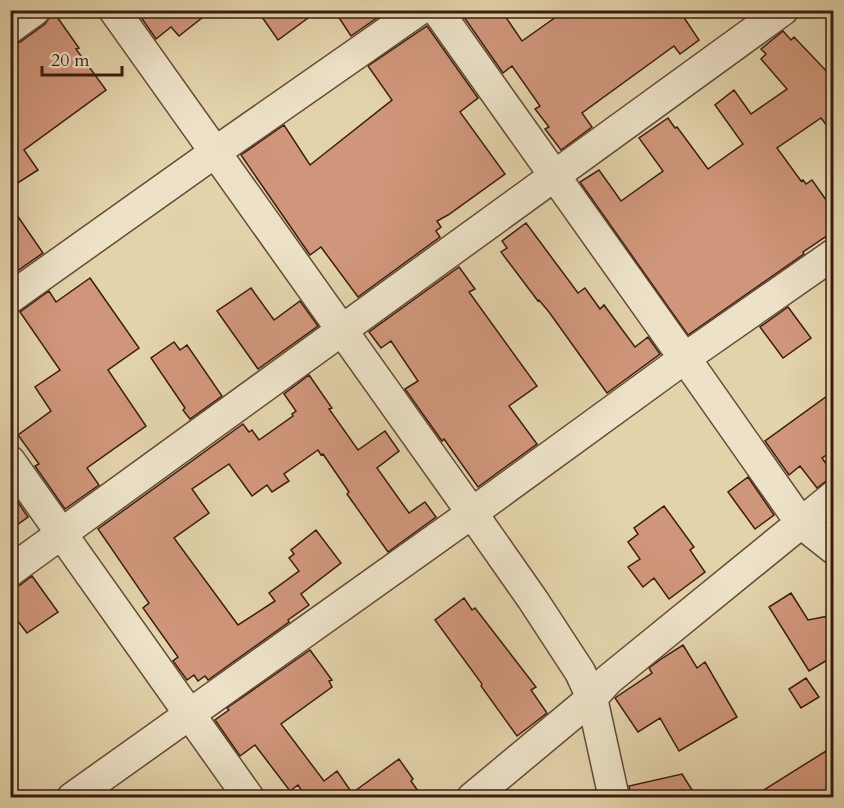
<svg xmlns="http://www.w3.org/2000/svg" width="844" height="808" font-family="Cardo,serif">
<style>
.building{fill:#d0967b;stroke:#3b1c0e;stroke-width:1.5}
.lines{fill:none;stroke-linecap:round;stroke-linejoin:round}
.minor-casing{stroke:#654a35;stroke-width:33}
.minor{stroke:#ede2c8;stroke-width:30}
</style>
<rect width="100%" height="100%" fill="#e3d3ab"/>
<filter id="stains"><feTurbulence type="fractalNoise" baseFrequency=".00333" numOctaves="4"/><feColorMatrix values="0 0 0 0 .2 0 0 0 0 .09 0 0 0 0 .02 0 0 0 .5 -.17"/></filter>
<radialGradient id="worn" r=".72"><stop offset=".6" stop-color="#630" stop-opacity="0"/><stop offset="1" stop-color="#630" stop-opacity=".3"/></radialGradient>
<path class="building" d="M136,10H212L179,36L171,27L156,39Z
M257,10H319L278,40Z
M334,10H378L381,15L351,36Z
M459,10H501L522,41L566,10H679L699,40L680,54L674,46L582,113L592,127L561,150L545,129L549,127L535,109L540,106L512,66L503,73Z
M55,14L79,48L76,49L106,90L24,150L38,170L10,188V45L20,42L45,24L51,15L52,17Z
M427,26L478,98L460,112L505,174L448,215L437,221L441,227L436,231L440,237L358,297L321,247L310,255L241,155L284,125L310,165L392,100L368,66Z
M783,31L791,40L794,37L834,79V135L821,118L777,148L801,181L803,180L806,184L812,180L834,211V231L803,252L804,254L688,335L580,182L599,170L621,201L663,171L639,138L668,118L675,128L677,127L708,169L743,144L715,105L734,90L751,114L787,89L761,59L766,54L761,49Z
M10,205L43,253L10,276Z
M526,223L578,293L585,288L600,309L604,305L635,347L648,337L660,354L607,393L549,312L539,300L538,301L501,252L507,248L502,241Z
M459,267L475,289L469,292L537,386L509,406L537,444L478,487L444,439L442,441L405,389L418,381L391,341L381,348L369,332Z
M90,278L139,348L108,370L146,426L87,468L99,485L65,509L35,466L39,464L18,435L51,411L35,387L60,370L20,312L49,291L56,302Z
M251,288L274,320L300,301L318,326L258,369L217,311Z
M788,307L811,338L783,358L760,327Z
M174,342L180,350L187,345L222,396L190,419L183,410L185,408L151,358Z
M309,375L332,408L329,409L358,450L385,431L399,451L377,468L409,513L425,502L436,517L388,552L347,494L349,492L323,454L321,455L318,450L284,474L289,481L272,492L267,485L252,496L229,464L192,489L209,513L174,538L238,625L275,601L269,593L299,571L289,558L294,554L291,550L316,530L341,563L301,594L309,605L288,620L289,622L208,680L205,676L198,681L194,675L187,680L173,661L178,657L143,608L149,603L98,529L243,424L249,432L252,430L259,440L293,416L292,414L296,411L284,394Z
M834,391V450L822,458L834,475L817,488L800,466L789,475L765,441Z
M748,477L774,515L755,529L728,492Z
M15,498L28,517L10,530V502Z
M664,506L694,547L690,550L705,572L669,599L654,578L643,587L628,567L640,559L628,542L638,534L634,528Z
M32,576L58,612L27,633L10,611V588L20,585Z
M791,593L808,620L834,615V656L809,671L769,607Z
M464,598L472,610L475,608L536,687L531,690L547,713L517,736L481,686L482,684L435,620Z
M683,645L697,668L705,662L737,717L679,751L660,718L638,732L615,698L652,673L649,668L664,657Z
M310,650L332,680L329,681L332,687L281,724L324,781L337,771L352,793L399,759L413,779L411,781L423,798H299L304,794L298,785L290,791L255,745L240,756L215,720L229,710L227,708Z
M806,678L819,697L801,708L789,689Z
M826,751L834,763V798H751Z
M682,774L697,798H631L629,786Z"/>
<g class="lines">
<g class="minor-casing">
<path id="minor" d="M114,10L472,513L533,600L580,672L592,698L614,798
M437,10L674,344L685,358L801,523L834,549
M10,28L35,10
M10,298L214,153L419,10
M10,461L249,798
M10,571L783,10
M72,798L472,513L685,358L834,254
M472,798L592,698L608,680L834,496"/>
</g>
<use href="#minor" class="minor"/>
</g>
<rect width="844" height="808" fill="none" stroke="#e3d3ab" stroke-width="36"/>
<rect x="12" y="12" width="820" height="784" fill="none" stroke="#3b1c0e" stroke-width="3"/>
<rect x="18" y="18" width="808" height="772" fill="none" stroke="#3b1c0e" stroke-width="1.5"/>
<path d="M42 66v9h80v-9" fill="none" stroke="#3b1c0e" stroke-width="3"/>
<text x="51" y="66" font-size="18" fill="#3b1c0e" stroke="#ede2c8" stroke-width="4.5" paint-order="stroke">20 m</text>
<rect width="100%" height="100%" filter="url(#stains)"/>
<rect width="100%" height="100%" fill="url(#worn)"/>
</svg>
